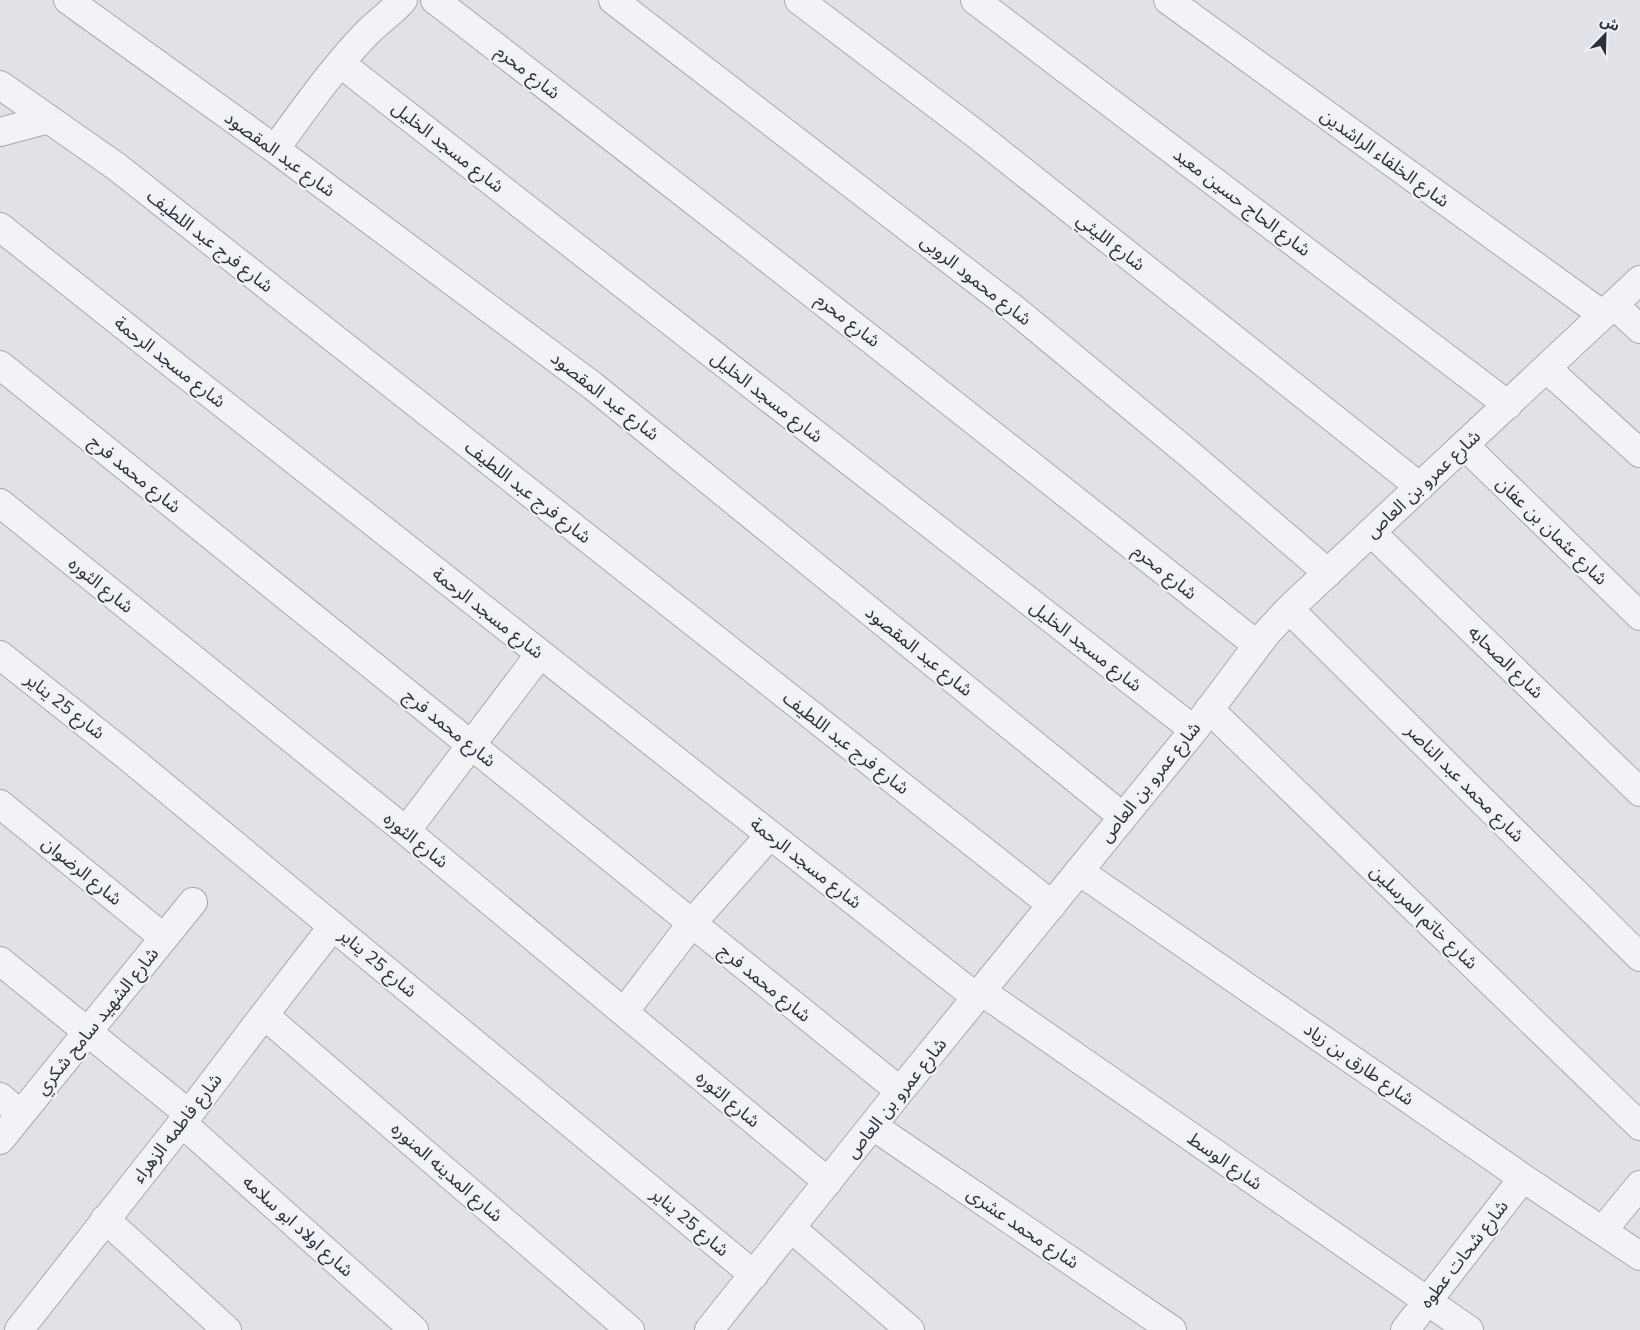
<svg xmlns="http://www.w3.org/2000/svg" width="1640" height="1330" font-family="'Nunito Sans','Noto Sans Arabic',sans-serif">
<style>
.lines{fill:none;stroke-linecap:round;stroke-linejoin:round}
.minor-casing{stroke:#a6a9b1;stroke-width:30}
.minor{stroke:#f2f3f6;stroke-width:28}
.labels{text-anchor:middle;stroke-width:4.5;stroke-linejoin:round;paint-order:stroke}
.street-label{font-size:18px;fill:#2a303d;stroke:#eff1f5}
</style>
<rect width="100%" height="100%" fill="#e0e2e7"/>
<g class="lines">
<g class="minor-casing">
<path id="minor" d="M68,0L275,149L593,386L1123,817
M435,0C711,213 985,428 1257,645
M613,0L1014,309L1188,453L1328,573
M799,0L977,135L1420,487
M975,0L1508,405
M1168,0L1603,315
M340,63L1194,730
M0,85L117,167L1052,905
M0,132L49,119
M275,149C304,110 332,69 366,34C378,22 392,12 403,0
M0,227L170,362L976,997
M1614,305L1640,329
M0,365L900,1091
M1546,368L1640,453
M1464,445L1640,616
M0,503L406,831L828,1182
M1371,532L1640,792
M1289,609L1640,957
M0,655L127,756L754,1275
M1209,709L1640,1126
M0,804L164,938
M406,831L540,654
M1079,871L1523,1178L1640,1256
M0,961L189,1114
M981,991L1469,1330
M624,1012L692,923L770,835
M264,1015L630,1330
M0,1097L20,1114
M182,1123L414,1330
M873,1126L1172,1330
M0,1140L193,902
M105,1219L227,1330
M791,1228L910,1330
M1603,1230L1640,1185
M19,1330L182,1123L264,1015L333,926
M709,1330L900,1091L1194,730L1266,634L1289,609L1640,280
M1405,1330L1523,1178"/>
</g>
<use href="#minor" class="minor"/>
</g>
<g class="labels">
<g class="street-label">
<text transform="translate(528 72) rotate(38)" y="6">شارع محرم</text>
<text transform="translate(448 147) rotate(38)" y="6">شارع مسجد الخليل</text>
<text transform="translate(280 154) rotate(36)" y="6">شارع عبد المقصود</text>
<text transform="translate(1385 158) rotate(36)" y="6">شارع الخلفاء الراشدين</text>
<text transform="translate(1242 202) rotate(37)" y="6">شارع الحاج حسين معبد</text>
<text transform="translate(210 241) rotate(38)" y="6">شارع فرج عبد اللطيف</text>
<text transform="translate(1111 242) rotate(38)" y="6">شارع الليثي</text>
<text transform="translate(976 280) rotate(38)" y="6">شارع محمود الروبى</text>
<text transform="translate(848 320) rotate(38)" y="6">شارع محرم</text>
<text transform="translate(170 362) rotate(38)" y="6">شارع مسجد الرحمة</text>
<text transform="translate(605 396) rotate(38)" y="6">شارع عبد المقصود</text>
<text transform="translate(767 397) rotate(38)" y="6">شارع مسجد الخليل</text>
<text transform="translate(135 474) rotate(39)" y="6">شارع محمد فرج</text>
<text transform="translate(1423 484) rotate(-43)" y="6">شارع عمرو بن العاص</text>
<text transform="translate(528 492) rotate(38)" y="6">شارع فرج عبد اللطيف</text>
<text transform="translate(1552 531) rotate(44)" y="6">شارع عثمان بن عفان</text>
<text transform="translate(1165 572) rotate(39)" y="6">شارع محرم</text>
<text transform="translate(101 585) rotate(39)" y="6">شارع الثوره</text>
<text transform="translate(488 613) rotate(38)" y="6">شارع مسجد الرحمة</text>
<text transform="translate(1086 646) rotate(38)" y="6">شارع مسجد الخليل</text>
<text transform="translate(919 651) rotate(39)" y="6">شارع عبد المقصود</text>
<text transform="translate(1506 662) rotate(44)" y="6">شارع الصحابه</text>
<text transform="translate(65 706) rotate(38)" y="6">شارع 25 يناير</text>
<text transform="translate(450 728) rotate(39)" y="6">شارع محمد فرج</text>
<text transform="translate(846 743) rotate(38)" y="6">شارع فرج عبد اللطيف</text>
<text transform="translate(1150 782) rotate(-51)" y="6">شارع عمرو بن العاص</text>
<text transform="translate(1465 783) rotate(45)" y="6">شارع محمد عبد الناصر</text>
<text transform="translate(416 840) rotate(39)" y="6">شارع الثوره</text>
<text transform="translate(806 863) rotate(38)" y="6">شارع مسجد الرحمة</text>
<text transform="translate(82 871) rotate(39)" y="6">شارع الرضوان</text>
<text transform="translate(1424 917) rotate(44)" y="6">شارع خاتم المرسلين</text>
<text transform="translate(378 963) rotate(40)" y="6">شارع 25 يناير</text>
<text transform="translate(765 983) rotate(39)" y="6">شارع محمد فرج</text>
<text transform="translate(97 1021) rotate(-51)" y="6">شارع الشهيد سامح شكري</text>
<text transform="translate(1359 1064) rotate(35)" y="6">شارع طارق بن زياد</text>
<text transform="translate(896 1098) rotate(-51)" y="6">شارع عمرو بن العاص</text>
<text transform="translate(728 1099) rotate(40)" y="6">شارع الثوره</text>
<text transform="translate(177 1128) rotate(-52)" y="6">شارع فاطمه الزهراء</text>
<text transform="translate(1225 1161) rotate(35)" y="6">شارع الوسط</text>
<text transform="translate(447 1172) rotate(41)" y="6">شارع المدينه المنوره</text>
<text transform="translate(690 1222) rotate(40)" y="6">شارع 25 يناير</text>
<text transform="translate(298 1226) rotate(42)" y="6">شارع اولاد ابو سلامه</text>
<text transform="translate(1023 1228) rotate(34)" y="6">شارع محمد عشرى</text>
<text transform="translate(1464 1254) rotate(-52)" y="6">شارع شحات عطوه</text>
</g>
</g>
<g transform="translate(1605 35) rotate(23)" stroke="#eff1f5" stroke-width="4" paint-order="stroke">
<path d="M0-4L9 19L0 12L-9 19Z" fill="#2a303d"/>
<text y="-8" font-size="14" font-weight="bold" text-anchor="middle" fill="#2a303d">ش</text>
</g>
</svg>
